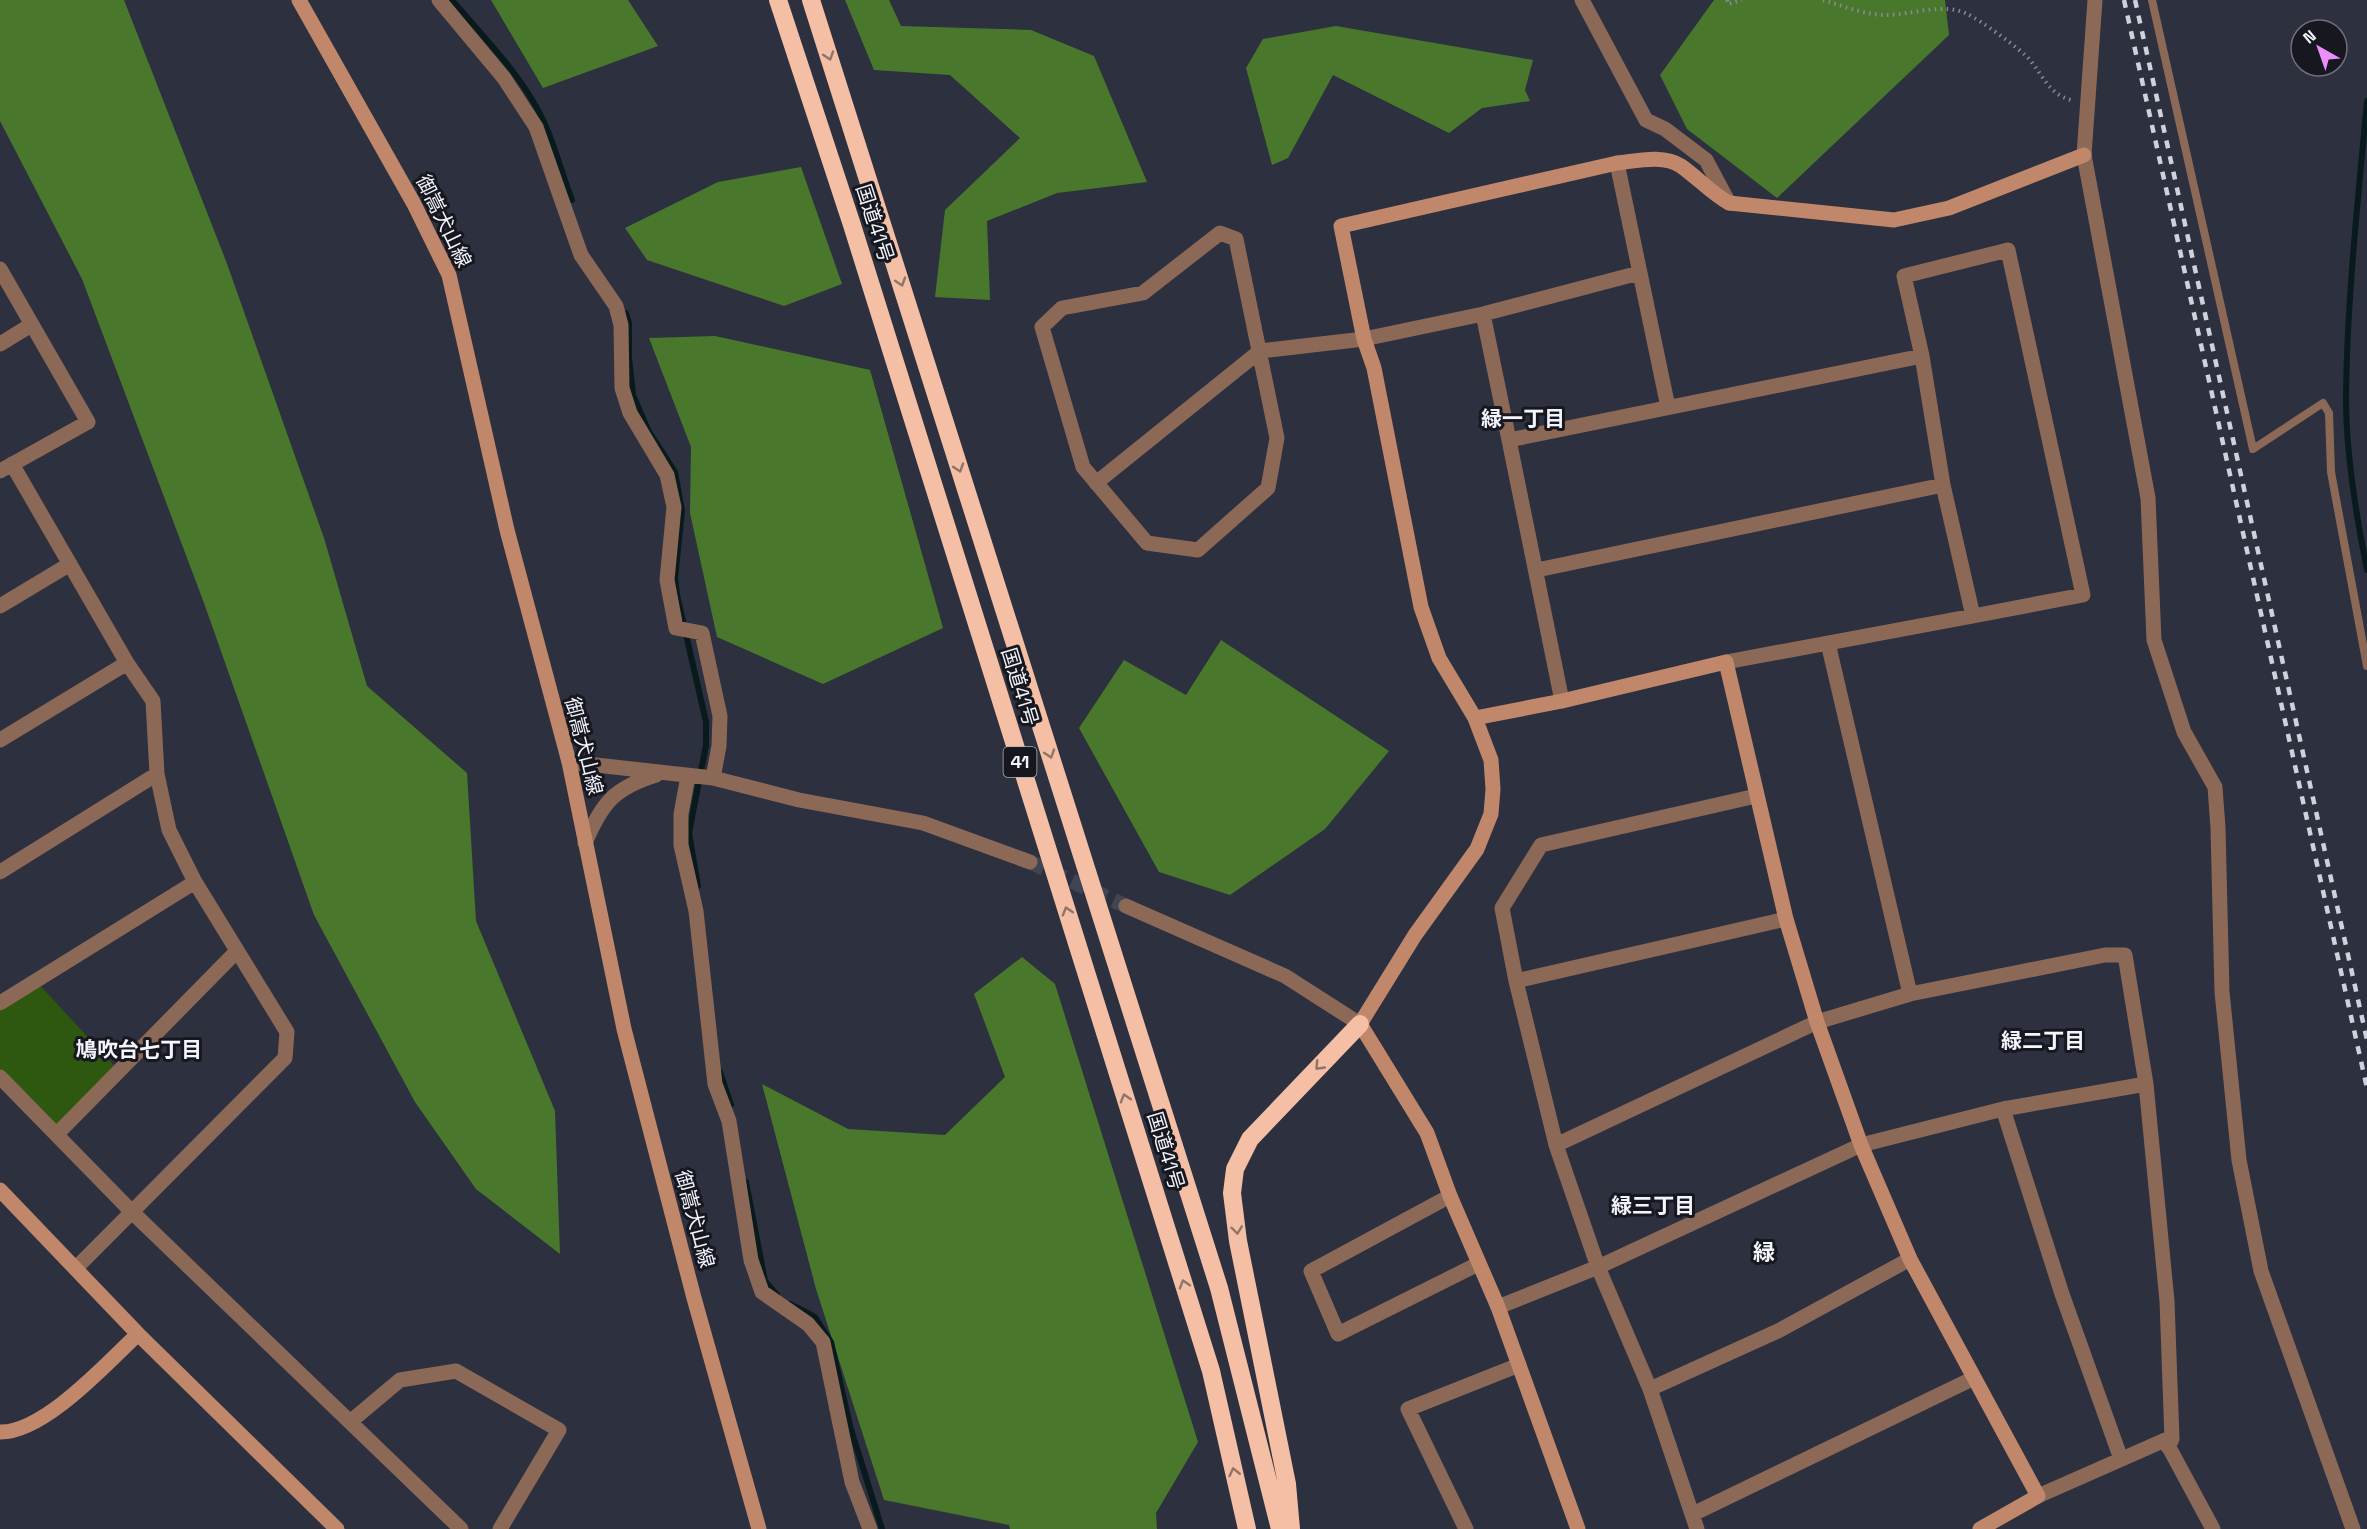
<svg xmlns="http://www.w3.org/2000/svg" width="2367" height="1529" font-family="'Space Grotesk','Noto Sans JP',sans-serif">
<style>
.green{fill:#2e580f}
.forest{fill:#49782d}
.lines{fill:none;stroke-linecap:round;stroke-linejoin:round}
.stream{stroke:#081a1c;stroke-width:6}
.street-tunnel{stroke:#414452;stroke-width:15;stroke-dasharray:15 8;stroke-linecap:butt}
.path{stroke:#888b97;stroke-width:4;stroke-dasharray:1.5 4.5;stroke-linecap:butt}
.lane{stroke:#8c6957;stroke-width:8}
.street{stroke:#8c6957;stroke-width:15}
.secondary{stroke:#c0876b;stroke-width:15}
.highway{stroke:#f4bfa5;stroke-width:18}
.rail{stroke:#cfd2dd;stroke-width:4.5;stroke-dasharray:8 8;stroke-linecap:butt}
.oneway{stroke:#917469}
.labels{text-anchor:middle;stroke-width:6;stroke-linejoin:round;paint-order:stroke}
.shield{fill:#17181f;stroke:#b0b2bb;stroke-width:1.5}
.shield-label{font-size:18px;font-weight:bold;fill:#f2f4fe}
.street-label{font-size:20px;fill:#f2f4fe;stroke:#17181f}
.neighbourhood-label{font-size:21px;font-weight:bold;fill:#f2f4fe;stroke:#17181f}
.quarter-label{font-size:22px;font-weight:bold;fill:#f2f4fe;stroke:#17181f}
</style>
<rect width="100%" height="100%" fill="#2d303f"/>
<path class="green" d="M36,981L119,1071L57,1134L0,1077V1003Z"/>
<path class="forest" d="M0,0H124L226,261L324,538L367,686L467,773L476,921L555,1111L560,1254L476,1189L415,1102L314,915L204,603L82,279L0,121Z
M491,0H628L658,46L543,88Z
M845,0H889L901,26L1031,30L1094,56L1147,182L1057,193L987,221L990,300L935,297L945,210L1020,138L950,75L874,70Z
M1714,0H1945L1949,35L1777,198L1687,129L1660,75Z
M1336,26L1533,60L1525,90L1530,101L1482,108L1449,133L1333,75L1288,158L1272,165L1246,68L1263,39Z
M801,167L842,284L784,306L647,260L625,228L718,182Z
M715,336L870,370L943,628L823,684L717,637L690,513L691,447L649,338Z
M1221,640L1389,751L1325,829L1230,895L1159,872L1079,728L1124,660L1186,695Z
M1022,957L1055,984L1198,1442L1156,1513L1157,1529H1010L1009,1525L884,1500L816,1289L762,1084L848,1129L945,1135L1005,1077L974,994Z"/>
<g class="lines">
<path class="stream" d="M452,0C484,38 523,76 544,122C555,146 562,174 572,200
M2367,101C2358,200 2347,299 2346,398C2346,454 2356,515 2367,570
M626,313L629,323V357L633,395L648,430L675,472L682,511L675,578L677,595L706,722V745L689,833L698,886
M720,1072L731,1105
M746,1182L765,1281L777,1295
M790,1304L815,1317L831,1342L850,1426L882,1529"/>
<path class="street-tunnel" d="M1030,862L1126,906"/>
<path class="path" d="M1727,0L1728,4L1742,0
M1823,0C1843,6 1865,15 1886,15C1911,15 1944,2 1967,14C1979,19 2023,51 2030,60C2043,76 2049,94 2071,100"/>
<path class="lane" d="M2152,0L2253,449L2323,403L2329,413L2331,472L2367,666"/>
<path class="street" d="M439,0L504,78L536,127L581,255L616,306L621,325L622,388L630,413L667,475L674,507L667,580L676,628L702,633L720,716L719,746L713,778
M1582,0L1646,120L1665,129L1706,160L1729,203
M2095,0L2084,155L2148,498L2154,640L2184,732L2215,787L2218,828L2222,992L2239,1160L2261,1271L2353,1529
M1617,163L1668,407
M1220,233L1236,239L1277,438L1268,488L1198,550L1147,543L1083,467L1042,327L1062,308L1143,293Z
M0,269L88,422L0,471
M1483,314L1509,440
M0,344L31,325
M1922,356L1904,276L2008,250L2083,595L1973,616
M12,464L127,663L153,701L157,774L169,830L195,882L287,1032L285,1058L77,1267
M1096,483L1260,351L1364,339L1483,314L1639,273
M1537,570L1943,485
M0,606L70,564
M1828,643L1910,994
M1562,701L1509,440L1922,356L1943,485L1973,616L1726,662
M0,740L127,663
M569,762L713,778L799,800L923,823L1030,862
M688,776L681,814V845L696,911L715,1084L729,1121L751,1260L762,1292L808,1324L823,1342L852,1482L870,1529
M585,843C602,803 614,788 656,775
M0,872L157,774
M1126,906L1285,976L1360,1024
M1516,981L1786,919
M0,1003L195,882
M0,1077L131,1211L461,1529
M2146,1084L2167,1301L2172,1439L2168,1447
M57,1134L236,952
M1556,1145L1817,1022L1910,994L2105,955H2125L2146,1084L2003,1109L2062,1294L2121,1459
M1450,1196L1311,1271L1338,1334L1478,1264
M1498,1307L1598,1267L1861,1145L2003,1109
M1650,1389L1780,1330L1910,1259
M350,1422L400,1380L456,1371L559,1430L500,1529
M2038,1496L2165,1440L2213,1529
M1693,1514L1974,1378
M1466,1529L1408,1409L1519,1365
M1697,1529L1650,1389L1598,1267L1556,1145L1516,981L1502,908L1541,845L1756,796"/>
<path class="secondary" d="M299,0L414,204L449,275L507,530L569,762L624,1029L694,1298L759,1529
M1475,718L1562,701L1726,662L1786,919L1817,1022L1861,1145L1910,1259L2038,1496L1980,1529
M0,1190L138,1334L337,1529
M0,1432C44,1433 107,1363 138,1334
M1578,1529L1498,1307L1450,1196L1427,1133L1360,1024L1415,935L1477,849L1491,814L1493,789L1491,760L1475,718L1439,658L1421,607L1374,368L1364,339L1341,226L1617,163C1636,161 1664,154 1681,166C1698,178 1711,193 1729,203L1894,220L1949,208L2084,155"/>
<path class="highway" d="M778,0L852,225L1211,1371L1247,1529
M811,0L1219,1288L1280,1529
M1291,1529L1287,1484L1238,1241L1232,1193L1235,1169L1250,1139L1360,1024"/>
<path class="rail" d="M2124,0L2367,1088
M2135,0L2367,1040"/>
</g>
<defs><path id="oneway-chevron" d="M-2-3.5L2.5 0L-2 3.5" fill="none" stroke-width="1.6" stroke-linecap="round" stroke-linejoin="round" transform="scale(1.5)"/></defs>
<g class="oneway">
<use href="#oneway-chevron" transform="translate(829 56) rotate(72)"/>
<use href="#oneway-chevron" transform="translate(901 282) rotate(72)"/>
<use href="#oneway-chevron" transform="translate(959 468) rotate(72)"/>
<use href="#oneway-chevron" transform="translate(1050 754) rotate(72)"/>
<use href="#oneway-chevron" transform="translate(1067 911) rotate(-107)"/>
<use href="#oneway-chevron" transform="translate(1319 1066) rotate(134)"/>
<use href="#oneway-chevron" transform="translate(1125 1098) rotate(-107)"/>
<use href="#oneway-chevron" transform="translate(1237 1230) rotate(83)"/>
<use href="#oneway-chevron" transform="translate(1184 1284) rotate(-107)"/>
<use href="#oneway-chevron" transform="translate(1234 1472) rotate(-103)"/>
</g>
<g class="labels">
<rect class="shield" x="1003.5" y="747" width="33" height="30" rx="4.5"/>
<g class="shield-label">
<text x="1020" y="768">41</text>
</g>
<g class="street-label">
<text transform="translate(444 221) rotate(64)" y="7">御嵩犬山線</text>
<text transform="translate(875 223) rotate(72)" y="7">国道41号</text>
<text transform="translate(1020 687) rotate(73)" y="7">国道41号</text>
<text transform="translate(584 746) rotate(76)" y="7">御嵩犬山線</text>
<text transform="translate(1166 1151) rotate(73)" y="7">国道41号</text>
<text transform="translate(695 1219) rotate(75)" y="7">御嵩犬山線</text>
</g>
<g class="neighbourhood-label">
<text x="1523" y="426">緑一丁目</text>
<text x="2043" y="1048">緑二丁目</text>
<text x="139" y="1057">鳩吹台七丁目</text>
<text x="1653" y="1213">緑三丁目</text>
</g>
<g class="quarter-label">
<text x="1764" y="1260">緑</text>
</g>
</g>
<g transform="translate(2319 48) rotate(320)"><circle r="28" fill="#17181f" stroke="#6f7078" stroke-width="1.5"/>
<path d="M0-4.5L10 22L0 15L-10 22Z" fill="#eb8dfc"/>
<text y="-9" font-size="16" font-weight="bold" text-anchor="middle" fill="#f2f4fe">N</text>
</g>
</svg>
